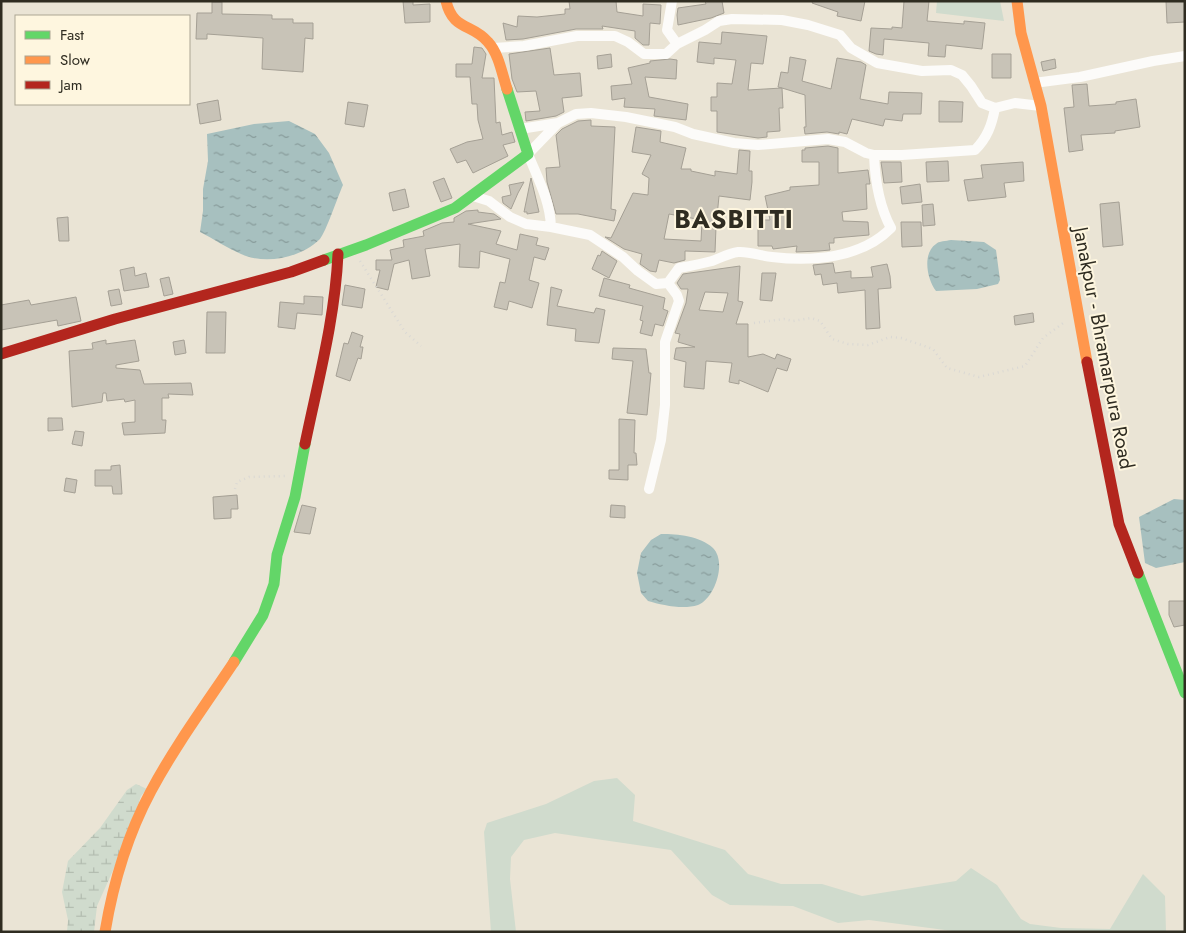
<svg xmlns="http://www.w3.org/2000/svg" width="1186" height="933" font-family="Jost,sans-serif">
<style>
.grass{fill:#d0dbcd}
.wetland{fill:url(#wetland-marsh)}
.water{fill:url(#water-ripples)}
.building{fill:#c8c3b7;stroke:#a5a095;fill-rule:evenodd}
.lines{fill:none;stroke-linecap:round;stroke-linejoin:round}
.path{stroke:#dad8d4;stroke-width:2.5;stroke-dasharray:1 4;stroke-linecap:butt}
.street{stroke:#fcfbf9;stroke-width:10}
.fast{stroke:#63d668;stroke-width:11}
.slow{stroke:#ff974d;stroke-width:11}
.jam{stroke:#b3261e;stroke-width:11}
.labels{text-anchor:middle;stroke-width:4;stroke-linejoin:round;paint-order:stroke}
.street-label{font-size:20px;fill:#2f2c21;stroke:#fef6df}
.district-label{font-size:25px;font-weight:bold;letter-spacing:1px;fill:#2f2c21;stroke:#fef6df}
</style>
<defs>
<pattern id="wetland-marsh" width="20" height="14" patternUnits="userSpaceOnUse" patternTransform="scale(1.25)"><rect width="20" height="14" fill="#d0dbcd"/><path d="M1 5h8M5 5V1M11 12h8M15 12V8" fill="none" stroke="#b3bcb0"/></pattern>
<pattern id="water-ripples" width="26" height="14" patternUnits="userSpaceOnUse" patternTransform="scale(1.25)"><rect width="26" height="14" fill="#a7c0bf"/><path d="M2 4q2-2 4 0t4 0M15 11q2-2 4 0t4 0" fill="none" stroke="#889c9b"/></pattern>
</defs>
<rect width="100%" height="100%" fill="#eae4d5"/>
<path class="grass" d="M937,1H1000L1004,21L936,13Z
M617,778L635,795L633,821L725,850L748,874L781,884H822L862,896L956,881L971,868L997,885L1021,919L1030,924L1061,928L1110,929L1143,874L1165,896L1166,932H960L869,920L838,923L793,906L730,905L712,895L671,850L555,833L524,840L511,857L510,879L516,932H491L484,832L487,823L546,804L594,781Z"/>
<path class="wetland" d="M136,784L147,789L141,796L123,848L97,906L94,932H67L68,920L62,892L68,861L100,828L127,790Z"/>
<path class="water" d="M289,121L315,134L329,153L343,185C338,196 326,232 320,239C301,258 265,265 241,254C227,248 214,239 200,232L203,211V189L208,161L207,134L254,124Z
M951,240L984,242L996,250L1000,280L998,284L977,289L936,291C927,280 922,253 936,244C939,241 946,241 951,240Z
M1174,499L1185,500V562L1156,568L1145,563L1139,517Z
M661,534C678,534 700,536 713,548C727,562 715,598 698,605C683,610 662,605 648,601L641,593L637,573L641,553L651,540Z"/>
<path class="building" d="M403,1H413V5L430,4V22L405,23Z
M569,1H616L617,12L643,16V4L661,5L660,24L650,23L649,45H643L635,38V31L602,26L603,29H576L523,39L506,40L503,23L517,27L518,16L537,17L565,14V9H570Z
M705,1H722L724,13L711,18L678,25L677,15L678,8L706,4Z
M813,1H865L861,21L837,16L838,12L812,3Z
M904,1H929L927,21L964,24V21L985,23L982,49L946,45L945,57L928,56L929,43L884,39L883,55L876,54L869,51L871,28L892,29V27L902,28Z
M1166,1H1185V22L1167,23Z
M212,2H222V14L272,15V19H293V23H313V39L305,38L303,72L262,69L263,38L207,34V39H196L197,13H212Z
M722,32L767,36L763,64L751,63L748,90L782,88L778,87L781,72L788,73L790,57L806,60L802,81L831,89L837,58L861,62L866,65L860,99L888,104L889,92L922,93L921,114H903L902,121L885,119L883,126L852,119L847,134L839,132V134L827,132L805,134L804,127H806L805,95L782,88L783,108H779L780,131L767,132V137L758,138L717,132V111H711V97H717V83L732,84L736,60L714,58V64L697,62L699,42L721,44Z
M474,47L482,48L486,54L482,78H494L496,123L500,122L502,135L512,132L515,142L503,145L508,156L473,173L466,160L457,163L450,149L467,142L483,139L478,120L477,104H472L470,77H456V64H472Z
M550,48L554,75L580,73L582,96L562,98L564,112L556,116L526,121L525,112L540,111L536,91L517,92L512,79L509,54Z
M611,54L612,67L598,69L597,56Z
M992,54H1011V78H992Z
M670,59L677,60L676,79L645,77L649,97L688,104L686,120L654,116L655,109L624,107L625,98L612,100L611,86L632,84L628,68L650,63V61Z
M1055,59L1056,68L1043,71L1041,62Z
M1087,84L1089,106L1116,104V102L1136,99L1140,127L1115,131V133L1081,135L1083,150L1069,152L1064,108L1074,107L1072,85Z
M218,100L221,120L200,124L197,104Z
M939,101L963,102L962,122H939Z
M348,102L368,105L364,127L345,124Z
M591,120V126L615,127L611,209L616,210L614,221L578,214H556L547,182L546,168L560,167L556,135L562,129L578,121Z
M636,127L661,131L660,142L686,148L681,169H691V171L715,176V171L737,174L739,150L750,151L749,171H752V182L750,200L719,196L716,227L715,252L685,251V260L674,263L659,260L656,272L650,271L640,264L642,254L624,249L605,237L611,238L633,193L648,195L649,178L642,174L651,155L632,152ZM669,214L702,220L701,241L664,239Z
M828,146L838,148V173L868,170L870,184H866L867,209L842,212L843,221L868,222L869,235L834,238V243H829L830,250L819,251L796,252L797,246L773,249L772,246H758V220H770L765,196L790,190V187L819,185V162H802V150H805V148Z
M948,161L949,181L927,182L926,162Z
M881,162H901L902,182L884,183Z
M1023,162L1024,181L1004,183L1006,197L968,201L964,180L983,178L981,165Z
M444,178L452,198L441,202L433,182Z
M531,178L539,212L527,214V212H524Z
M524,182L518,193L511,209L503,203L502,197L511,195L509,185Z
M920,184L922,202L902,204L900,187Z
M405,189L409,207L393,211L389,193Z
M1119,202L1123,245L1103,247L1100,204Z
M933,204L935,225L923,226L922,205Z
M478,210V212L494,214L501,219L468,224L501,231L496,244L517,250L520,234L538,238L536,245L549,248L545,260L534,257L529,280L539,283L532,308L509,301L507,310L494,307L500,282L505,283L510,259L480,251L479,268L459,267L460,244L425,249L430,276L412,279L409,260L394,264L388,290L376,287L380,270H376V260H392L390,250L404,247L403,240L424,236L423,231L442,223L454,222V218L466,211Z
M68,217L69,241H59L57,218Z
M901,222H921L922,246L902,247Z
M602,251L617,261L609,278L592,269L598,255L600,256Z
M833,263L835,273L851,271V278L873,277L871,267L887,264L890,276L891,288L878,289L880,328L866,329L865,290L838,293L837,283L823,285L821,274L815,275L813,265Z
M740,266L738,301L743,302L736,324H748V357L763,354L775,359L777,354L791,359L787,371L777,368L768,392L739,380V384L729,382L732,363L706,361L704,389L684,387L686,362L674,359L676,348L695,347L678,342L680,334L675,333L686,303L688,289H681L677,283L683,274ZM705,292L728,293L723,312L699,310Z
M134,267L135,276L146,273L149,287L124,291L120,270Z
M762,273H776L772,301L760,300Z
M169,277L173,294L164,296L160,279Z
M604,278L630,285L629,288L665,298L663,309L668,311L663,326L655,324L652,336L640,333L643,321L640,320L643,306L599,296Z
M345,285L365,289L362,308L342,305Z
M551,287L562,290L557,306L594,313L596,308L605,310L599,343L575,341L576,329L547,325Z
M119,289L122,304L111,306L108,291Z
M304,296L323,297L322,315L297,313L295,329L278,327L280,302L304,304Z
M76,297L81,321L58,326L57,320L1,330V305L29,300L31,305Z
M207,312H226L225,353H206Z
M1033,313L1034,322L1015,325L1014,316Z
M352,332L363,336L360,347H363L361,359L358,358L350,381L336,376L344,343L348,344Z
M106,340V344L135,340L139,361L116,365V368L140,370L144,384L191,383L193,395L168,394L169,398H162V420H166L165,433L124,435L122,423L135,422V400L125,402L124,399L107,401L106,393H103L102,402L72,407L69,351L93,349L92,343Z
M184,340L186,353L175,355L173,342Z
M613,348L646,349L649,373H651L647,415L627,413L633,361L612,359Z
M48,418H62L63,430L48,431Z
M619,419L635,420L634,453H636L637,465H628V480L609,479V470H619Z
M75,431L84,432L82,446L72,444Z
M120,465L122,494H113L112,486H95V470H111V466Z
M66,478L77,480L75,493L64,491Z
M237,495L238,509H231V518L214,519L213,497Z
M302,505L316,508L310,534L294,532Z
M611,505L625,506V518L610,517Z
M1169,601H1185V625L1174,627L1169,615Z"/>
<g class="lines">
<path class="path" d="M360,261L405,332L421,346
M754,323L784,319L793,321L811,318L820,321L832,339L848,344L868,345L890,337L901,338L933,349L947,368L979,377L1025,366L1043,338L1066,321
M235,489L237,482L249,477L288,476"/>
<path class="street" d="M672,1L667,30L677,44
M493,48L524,46L577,36H615L628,42L644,54H666L677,44L705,30L719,21L732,19L782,20L808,25L840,35L851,48L877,63L922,71L951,70L962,75L971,86L982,103L995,108
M1034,83L1080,77L1153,61L1185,56
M558,123L528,154C538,179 550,200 551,227L590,235L623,257L638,271L656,284L668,283L679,268C690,266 701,264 712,261C720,258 730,253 738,252C749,251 761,256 772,257C812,262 862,258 891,228C879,206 875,180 874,155
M520,129L558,123L576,114L591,113L626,117L675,127L693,134L734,143L758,145L828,139L845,142L866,153L874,155H902L975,150C987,138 992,125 995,108L1015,103L1041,106
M473,196L489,201L510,217L526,224L551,227
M649,489L661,440L665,405V342L679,301L677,295L668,283"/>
<path class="fast" d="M324,260L366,245L455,208L528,154L507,89
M1138,573L1185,693
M234,662L263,615L274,584L277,555L295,497L305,444"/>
<path class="slow" d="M446,1C453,31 472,23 488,42C499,54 502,74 507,89
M1017,1L1021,33L1041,106L1087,362
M105,932C113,884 128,834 151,791C175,746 206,704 234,662"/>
<path class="jam" d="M1,354L115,319L291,272L324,260
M1087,362L1119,524L1138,573
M305,444C318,381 335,319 338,254"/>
</g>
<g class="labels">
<g class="street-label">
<text transform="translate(1104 348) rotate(79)" y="7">Janakpur - Bhramarpura Road</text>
</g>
<g class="district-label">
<text x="734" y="228">BASBITTI</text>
</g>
</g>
<rect width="1186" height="933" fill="none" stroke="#2f2c21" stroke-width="5"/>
<rect x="15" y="15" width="175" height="90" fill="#fef6df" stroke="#aba593"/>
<rect x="25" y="31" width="25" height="8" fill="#63d668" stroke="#aba593"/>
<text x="60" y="40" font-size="15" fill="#2f2c21">Fast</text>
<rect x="25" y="56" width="25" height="8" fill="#ff974d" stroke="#aba593"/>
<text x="60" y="65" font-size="15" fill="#2f2c21">Slow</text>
<rect x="25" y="81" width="25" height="8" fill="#b3261e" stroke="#aba593"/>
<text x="60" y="90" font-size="15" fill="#2f2c21">Jam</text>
</svg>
